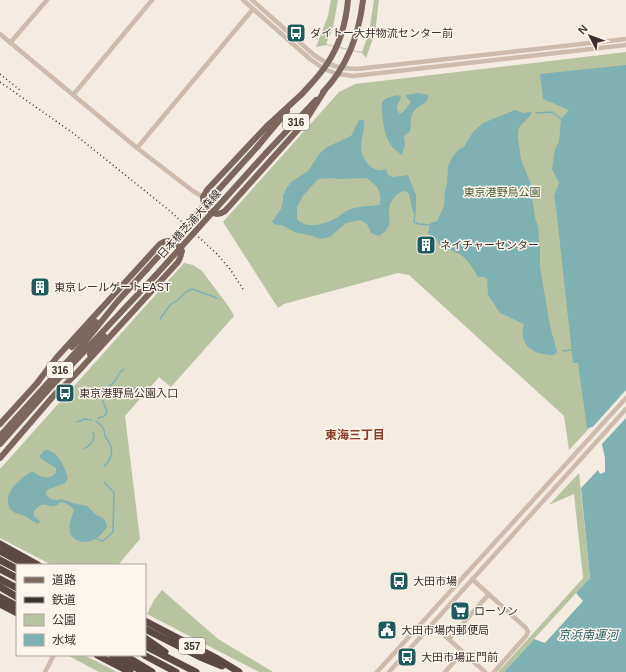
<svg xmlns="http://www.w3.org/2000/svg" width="626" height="672" font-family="Arial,'Noto Sans JP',sans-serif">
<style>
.green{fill:#b8c4a0}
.water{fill:#7fb0b2;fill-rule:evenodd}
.pier{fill:#f4ebe1}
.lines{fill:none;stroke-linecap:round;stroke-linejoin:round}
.stream{stroke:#7fb0b2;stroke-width:1.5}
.minor{stroke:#cdbbac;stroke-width:4.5}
.major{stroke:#7d675c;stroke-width:6}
.highway{stroke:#5c4a42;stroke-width:7}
.rail{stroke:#3b302b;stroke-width:1.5;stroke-dasharray:1 3;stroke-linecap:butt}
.major-bridge{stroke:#7d675c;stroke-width:6}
.labels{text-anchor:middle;stroke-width:3;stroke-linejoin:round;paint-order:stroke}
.shield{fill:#fbf5ee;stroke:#756b66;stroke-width:1}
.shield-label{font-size:10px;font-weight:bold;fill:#3b302b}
.poi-label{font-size:11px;fill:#3b302b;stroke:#fbf5ee;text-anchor:start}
.park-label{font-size:11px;fill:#4a5a2e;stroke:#fbf5ee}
.street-label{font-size:11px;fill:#3b302b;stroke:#fbf5ee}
.neighbourhood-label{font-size:12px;font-weight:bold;fill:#8c3b22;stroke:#fbf5ee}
.water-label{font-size:12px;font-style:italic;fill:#1f5a5e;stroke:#fbf5ee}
</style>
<rect width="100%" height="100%" fill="#f4ebe1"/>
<path class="green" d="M331,0H338L333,27L326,44L362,52L369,32L374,0H379L375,33L366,58L362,53L326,45L316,47L328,16Z
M626,52V389L569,450L564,416L409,275L398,273L284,304L278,308L223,222L339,92L355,84Z
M184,263L193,265L202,271L229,307L234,316L171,387L159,377L125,416L140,539L118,565H52L0,538V469Z
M579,473L590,578L504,672H498L583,578L574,494L549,505Z
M162,590L218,639L273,672H259L147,614L154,600Z
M67,655H84L117,672H99Z"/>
<path class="water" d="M626,65V672H504L590,578L581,488L598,470L600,474L605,472V458L598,426L587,428L578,363H573L556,207L554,196L559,183L552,169L555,149L559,142L561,119L569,110L543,99L540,74Z
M418,93L428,95C429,105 419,104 414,111C409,118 412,124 410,131L404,136L405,145L402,155C398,152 393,149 390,144C384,135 381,113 382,102L386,98L398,95L401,97C399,105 393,105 400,114L404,111L411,102L407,98L406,95Z
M515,110L523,113L531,112V115L521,125L518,130V137L521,160L530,182L535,218L538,226L540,250V267L550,326L557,352L554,355C542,355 525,351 523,337C522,333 523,328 524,324L500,313L488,295L487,279L484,277H478C465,255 464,255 440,246L436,238L428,234L430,223L437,221L444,206L445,190L447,184L448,166L453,156L458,150L464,147L473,132L483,123Z
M359,120H364C365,132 362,134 361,145C360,154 368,168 377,170C380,171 383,170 386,169L388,175L393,177L408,175L416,195V211L413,212L409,194L406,191C397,191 389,202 389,211C389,217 391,222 388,227C386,231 383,233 379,236L371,233L367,224L360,220L346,223L330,237L320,239C312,235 307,235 299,233C290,232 285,223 276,225L272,222L281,209L283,202V196L286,189L291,182L308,171L320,153L327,147L351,136ZM330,178L339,179L367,178C379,188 381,190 380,205C370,206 361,206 351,209C346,210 342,214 338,217C326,224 307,230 297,219V207L303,196L318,179Z
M45,450C59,451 64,466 68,478L65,483L47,490L46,495L51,499L56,500L62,499L73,503L87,506L96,515L103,518L106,522L107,527C100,538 88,547 75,539C73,537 70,535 70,532C68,525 72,516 74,510C71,506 67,503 61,502C49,514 45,495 34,512V516L40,521L38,524C34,522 29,519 25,516C20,514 15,514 11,510C0,494 20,479 32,471C41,477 47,481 56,473V468L40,458V455Z"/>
<path class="pier" d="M626,390V418L600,446L597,428L590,430Z
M576,593L583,601L545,643L534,639Z"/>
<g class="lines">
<path class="stream" d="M536,113L552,112L561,119
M415,211L414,222L419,224L430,225
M160,319L170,305L179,299L186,292L192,289L217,298
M563,351L572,350
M98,418C116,415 100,404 102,395C104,389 111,386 115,381C119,376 117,373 124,369
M96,421C99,424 103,426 104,430C105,433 104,434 105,436C114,448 114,456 104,467
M77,422L85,419L92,420
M84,449C91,445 96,440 93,432
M97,539L103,541L113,532L114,493L104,482"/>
<path class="minor" d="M243,0L310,59L324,69L338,74L353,76L626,45
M252,0L314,55L328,64L342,68L357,69L626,39
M0,34L137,148L193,191L203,197
M10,43L47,0
M73,95L152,0
M137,148L253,9
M472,579L526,628L528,632L526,636L494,672
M432,624L485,672
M449,639L489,594
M45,672L54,655
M377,672L626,398
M389,672L626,409
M445,672L463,652"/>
<path class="major" d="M323,92C348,66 359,35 363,0
M303,93L267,126L207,190L203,197C203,208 214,219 225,211L304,123L325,90
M301,95C310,85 320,75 327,64C339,46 346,22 348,0
M258,146L287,111
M266,153L316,100
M72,347L96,322
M90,354L104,336
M37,383L57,357L160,244C169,238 177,242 182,251L180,258L178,262L74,376L55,395
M0,424L39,381
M0,436L85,342L117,302L147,269
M0,444L48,390L155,276
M0,458L56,393"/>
<path class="highway" d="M0,544L38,565
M0,551L26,565
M0,560L17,569
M0,569L17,578
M0,579L17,588
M0,587L17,597
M0,597L17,606
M0,604L17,613
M145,621L216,658L239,672
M145,629L200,657L222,666
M145,638L165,652
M145,646L196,672
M97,655L130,672
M112,655L144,672
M124,655L152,672
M144,655L176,672"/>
<path class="rail" d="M0,74L21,91
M0,82L73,133L170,211L217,254L230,269L243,289"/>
<path class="major-bridge" d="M147,269L258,146
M155,276L266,153"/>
</g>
<defs>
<g id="bus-square" transform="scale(1)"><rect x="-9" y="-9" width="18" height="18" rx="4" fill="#1f5a5e" stroke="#fbf5ee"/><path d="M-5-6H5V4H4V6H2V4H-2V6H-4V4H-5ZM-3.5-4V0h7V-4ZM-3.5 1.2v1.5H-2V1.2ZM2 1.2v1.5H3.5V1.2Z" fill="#fff"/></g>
<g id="building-square" transform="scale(1)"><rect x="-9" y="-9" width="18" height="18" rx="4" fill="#1f5a5e" stroke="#fbf5ee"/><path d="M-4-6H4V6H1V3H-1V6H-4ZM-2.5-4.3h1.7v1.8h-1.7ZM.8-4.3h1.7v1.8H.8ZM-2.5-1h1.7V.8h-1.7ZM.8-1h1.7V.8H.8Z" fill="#fff"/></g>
<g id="supermarket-square" transform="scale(1)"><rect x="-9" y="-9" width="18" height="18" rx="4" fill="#1f5a5e" stroke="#fbf5ee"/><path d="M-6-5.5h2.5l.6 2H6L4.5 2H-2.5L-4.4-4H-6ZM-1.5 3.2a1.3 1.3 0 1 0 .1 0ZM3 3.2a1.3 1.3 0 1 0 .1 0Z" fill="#fff"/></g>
<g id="civic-square" transform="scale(1)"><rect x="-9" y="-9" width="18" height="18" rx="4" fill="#1f5a5e" stroke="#fbf5ee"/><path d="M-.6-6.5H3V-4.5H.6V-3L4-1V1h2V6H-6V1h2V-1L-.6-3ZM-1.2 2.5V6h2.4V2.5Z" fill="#fff"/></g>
</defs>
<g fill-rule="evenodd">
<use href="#bus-square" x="296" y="33"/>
<use href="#building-square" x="426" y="245"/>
<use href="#building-square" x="40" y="287"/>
<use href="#bus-square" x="65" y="393"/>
<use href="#bus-square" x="399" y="581"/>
<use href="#supermarket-square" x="460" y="611"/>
<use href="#civic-square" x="387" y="630"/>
<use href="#bus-square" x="407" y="657"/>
</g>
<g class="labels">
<g class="shield">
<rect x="283" y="114" width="26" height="16" rx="3"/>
<rect x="47" y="362" width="26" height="16" rx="3"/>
<rect x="179" y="638" width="26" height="16" rx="3"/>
</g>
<g class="shield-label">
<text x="296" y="126">316</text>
<text x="60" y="374">316</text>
<text x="192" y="650">357</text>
</g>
<g class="poi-label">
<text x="310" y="37">ダイトー大井物流センター前</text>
<text x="440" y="249">ネイチャーセンター</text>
<text x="54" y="291">東京レールゲートEAST</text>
<text x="79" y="397">東京港野鳥公園入口</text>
<text x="413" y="585">大田市場</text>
<text x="474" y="615">ローソン</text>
<text x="401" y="634">大田市場内郵便局</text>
<text x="421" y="661">大田市場正門前</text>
</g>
<g class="park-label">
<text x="502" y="196">東京港野鳥公園</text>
</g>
<g class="street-label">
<text transform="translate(189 224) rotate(-48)" y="4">日本橋芝浦大森線</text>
</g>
<g class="neighbourhood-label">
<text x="355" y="439">東海三丁目</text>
</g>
<g class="water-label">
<text x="588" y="639">京浜南運河</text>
</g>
</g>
<rect x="16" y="564" width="130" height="92" fill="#fbf5ee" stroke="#aea6a0"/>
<rect x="24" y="577" width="20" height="6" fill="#7d675c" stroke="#aea6a0"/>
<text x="52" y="584" font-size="12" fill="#3b302b">道路</text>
<rect x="24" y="597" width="20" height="6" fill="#3b302b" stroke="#aea6a0"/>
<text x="52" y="604" font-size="12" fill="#3b302b">鉄道</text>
<rect x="24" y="614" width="20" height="12" fill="#b8c4a0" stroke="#aea6a0"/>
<text x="52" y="624" font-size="12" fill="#3b302b">公園</text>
<rect x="24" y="634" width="20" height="12" fill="#7fb0b2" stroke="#aea6a0"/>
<text x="52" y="644" font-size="12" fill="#3b302b">水域</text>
<g transform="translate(590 36) rotate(312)" stroke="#fbf5ee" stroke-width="3" paint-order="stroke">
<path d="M0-3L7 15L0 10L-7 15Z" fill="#3b302b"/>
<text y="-6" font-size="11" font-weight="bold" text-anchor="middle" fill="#3b302b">N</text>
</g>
</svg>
